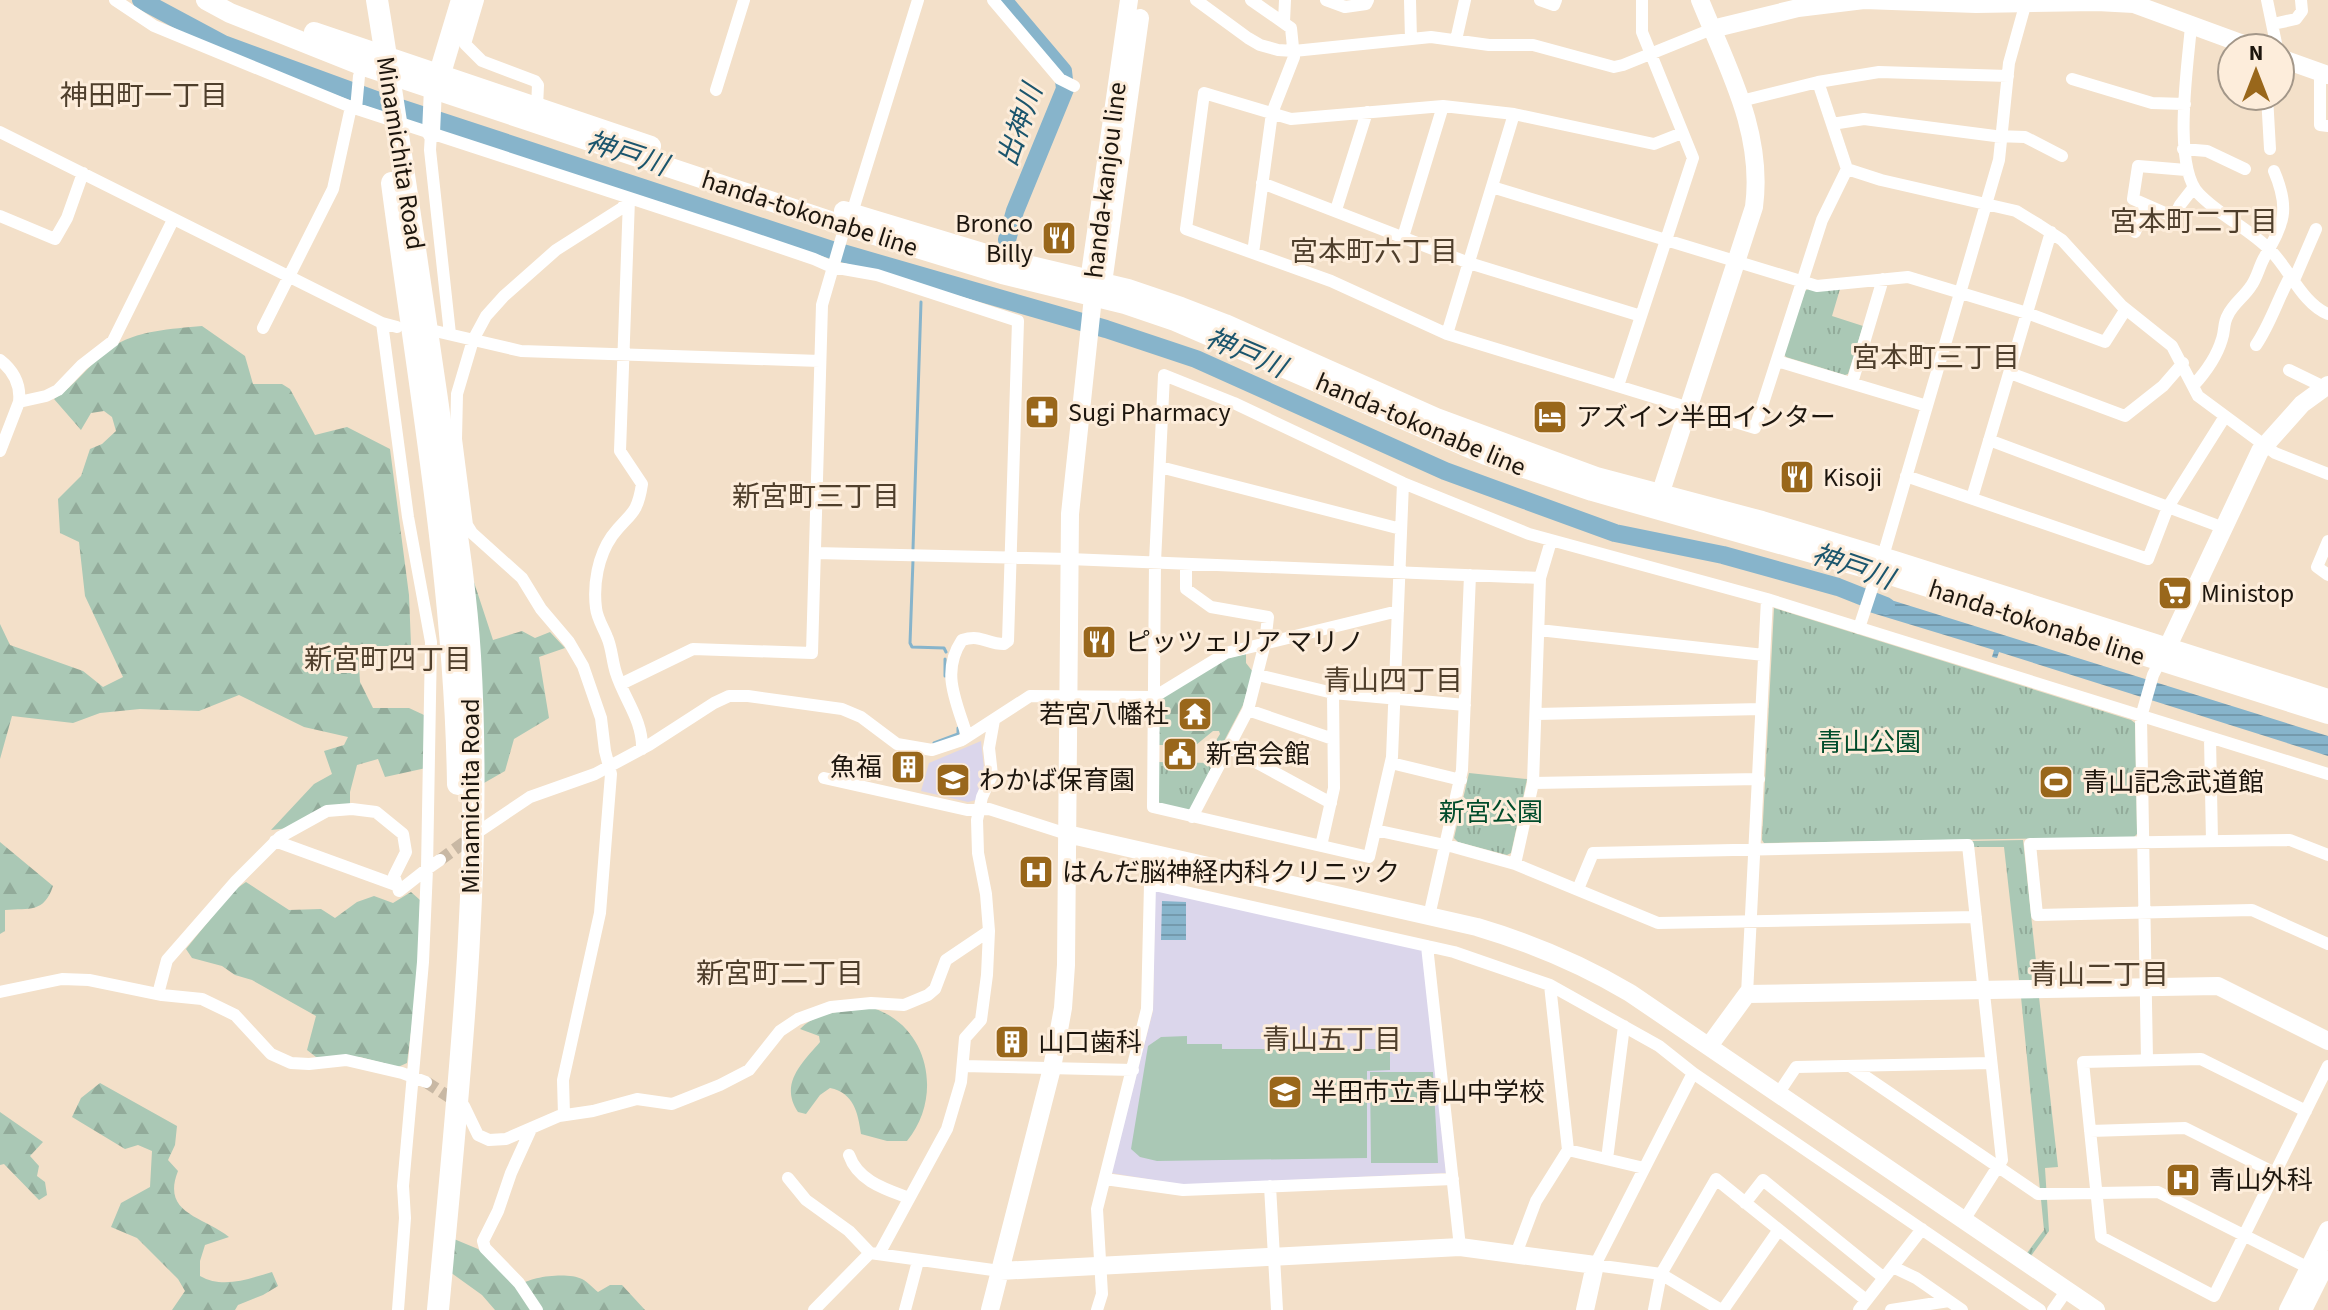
<svg xmlns="http://www.w3.org/2000/svg" width="2328" height="1310" font-family="'Source Sans 3','Noto Sans JP',sans-serif">
<style>
.education{fill:#dbd6eb}
.grass{fill:#aac8b5}
.forest{fill:url(#forest-firs)}
.park{fill:url(#park-tufts)}
.water{fill:url(#water-rules)}
.lines{fill:none;stroke-linecap:round;stroke-linejoin:round}
.stream{stroke:#87b4cb;stroke-width:3}
.river{stroke:#87b4cb;stroke-width:18}
.street-tunnel{stroke:#c8b8a4;stroke-width:12;stroke-dasharray:12 6;stroke-linecap:butt}
.street{stroke:#fff;stroke-width:12}
.secondary{stroke:#fff;stroke-width:18}
.primary{stroke:#fff;stroke-width:20}
.highway{stroke:#fff;stroke-width:22}
.labels{text-anchor:middle;stroke-width:6;stroke-linejoin:round;paint-order:stroke}
.street-label{font-size:26px;fill:#1d160e;stroke:#fdeddb}
.poi-label{font-size:26px;fill:#1d160e;stroke:#fdeddb;text-anchor:start}
.park-label{font-size:26px;fill:#004c2b;stroke:#fdeddb}
.neighbourhood-label{font-size:28px;fill:#4f3f2c;stroke:#fdeddb}
.water-label{font-size:28px;font-style:italic;fill:#1b556d;stroke:#fdeddb}
</style>
<defs>
<pattern id="forest-firs" width="22" height="20" patternUnits="userSpaceOnUse" patternTransform="scale(2)"><rect width="22" height="20" fill="#aac8b5"/><path d="M5 1l3.5 6h-7zM16 11l3.5 6h-7z" fill="#92ab9a"/></pattern>
<pattern id="park-tufts" width="24" height="20" patternUnits="userSpaceOnUse" patternTransform="scale(2)"><rect width="24" height="20" fill="#aac8b5"/><path d="M3 7l-1-3M5 7V3M7 7l1-3M15 17l-1-3M17 17v-4M19 17l1-3" fill="none" stroke="#92ab9a"/></pattern>
<pattern id="water-rules" width="6" height="5" patternUnits="userSpaceOnUse" patternTransform="scale(2)"><rect width="6" height="5" fill="#87b4cb"/><path d="M0 2.5h6" fill="none" stroke="#749aad"/></pattern>
</defs>
<rect width="100%" height="100%" fill="#f3e0c9"/>
<path class="education" d="M981,741L984,768L976,800L968,802L921,791L929,763Z
M1158,889L1423,949L1446,1173L1184,1185L1111,1173L1153,1011L1155,891Z"/>
<path class="grass" d="M1187,1036V1044H1222V1049H1390V1070L1367,1071V1158L1157,1161L1140,1157L1131,1149L1148,1046L1161,1037Z
M1370,1072H1433L1438,1163H1371Z"/>
<path class="forest" d="M202,326L245,356L253,384H282L290,389L315,435L347,427L390,449L409,595L411,645L358,649L360,682L373,708H409L424,715L426,768L385,777L378,759L357,765L350,792V805L289,828L271,830L314,784L332,774L324,751L344,745L348,737L304,727L239,695L199,711L140,709L100,713L73,723L12,716L0,759V624L10,645L83,671L103,687L123,677L85,596L79,542L60,533L58,499L81,476L90,449L102,444L116,431L112,417L104,411L91,413L81,430L54,399C76,385 89,364 111,348C136,330 172,329 202,326Z
M470,570L493,640L522,631L535,638L550,632L565,648L539,657L549,718L514,739L505,771L484,783Z
M1246,654V663L1253,672L1243,705L1214,760H1204L1220,734L1219,731H1213L1196,745H1158L1157,703L1161,698L1228,658Z
M0,842L53,886C44,913 30,908 5,910V931L0,934Z
M246,882L289,910L321,909L335,918L357,902L374,896L393,903L411,892L420,900L418,978L407,1063L398,1067L360,1057H316L307,1050L316,1016L252,980L235,975L222,966L192,958L186,949L233,891Z
M873,1008C930,1027 943,1097 907,1141H887L861,1134C858,1113 854,1093 830,1088L820,1095L806,1114L798,1112C779,1084 802,1063 820,1042L819,1036L800,1029C818,1010 848,1011 873,1008Z
M100,1083L177,1126L175,1145L168,1160L178,1171C161,1214 203,1216 229,1237L205,1245L200,1261V1276C223,1289 248,1279 272,1272L278,1286L263,1295L238,1305L235,1310H172L185,1291L178,1279L137,1238L111,1227L121,1203L150,1187L152,1151L138,1145L125,1149L72,1117L81,1098Z
M0,1112L43,1142L30,1156L39,1166L37,1176L45,1182L47,1195L39,1200L4,1164L0,1165Z
M454,1239L478,1249L519,1286C530,1276 568,1272 582,1279C588,1282 593,1288 598,1292L610,1285H622L645,1310H495L482,1295L450,1272Z"/>
<path class="park" d="M1808,289H1840L1832,316L1863,326L1848,374L1845,375L1786,357L1784,354L1805,291Z
M1774,608L2131,720L2135,723L2137,834L2134,837L1764,843L1762,840Z
M1158,762L1214,763L1191,808L1187,811L1157,802Z
M1469,773L1527,779L1511,853L1507,855L1458,842L1454,838Z
M2023,840L2038,980H2019L2004,847H1973L1971,841Z
M2021,997H2039L2058,1167L2045,1168L2049,1231L2031,1256L2027,1253L2044,1230Z"/>
<path class="water" d="M1875,595L2328,736V756L1999,652L1997,658L1992,657L1994,650L1869,612Z
M1162,901L1186,902V940H1161Z"/>
<g class="lines">
<path class="stream" d="M913,549L921,302
M913,560L910,643L912,647L944,648L946,652
M945,659V676
M934,743L958,734V728"/>
<path class="river" d="M141,0L223,44L376,100L832,250L1106,329L1196,359L1445,471L1615,533L1723,555L1838,587L1886,606
M1003,0L1063,71L1065,89L1015,211L1007,240"/>
<path class="street-tunnel" d="M440,860L473,836
M426,1082L460,1104"/>
<path class="street" d="M115,0L154,26L351,107L734,232L814,259L832,267L877,275L1018,321L1008,641L1004,644C986,644 982,634 962,640C940,673 957,702 967,736
M478,0L465,44L482,61L535,81L538,85L537,107
M993,0L1060,79L1074,86
M1196,0L1248,38L1260,45L1278,50L1294,51L1431,37L1489,45H1533L1614,67L1623,65L1712,29
M1251,0L1291,28L1294,57L1272,113L1253,253
M1326,0L1345,7L1366,4L1368,0
M1410,0L1411,39
M1540,0L1554,5L1556,0
M2267,0L2277,48
M1284,22L1285,0
M2273,24L2296,19L2302,11L2301,0
M2191,26C2188,64 2172,166 2199,194C2220,216 2250,229 2271,251C2290,270 2302,303 2328,314
M1456,40L1465,0
M2320,72V125L2328,126
M2072,79L2152,103L2185,104
M1818,82L1847,169L1881,180L2016,211L2039,225L2062,240L2122,306L2172,346L2198,396L2275,453L2328,474
M716,90L744,0
M2267,96L2270,149
M1741,101L1818,82L1879,72L2008,76
M356,109L359,76
M1832,124L1864,119L1995,136L2025,137L2062,156
M0,132L382,323L397,327
M431,133L430,150L450,334
M1682,133L1654,144L1514,114L1443,106L1291,119L1204,93L1186,229L1331,281L1447,334L1755,428L1822,220L1847,169
M2183,149L2207,151L2245,169
M2186,170L2138,166L2133,199L2174,217L2180,205L2194,187
M1262,183L1469,263L1641,316
M1492,187L1817,286L1908,277L2027,313L2105,342L2126,309
M629,199L620,451L642,484C637,517 629,513 612,536C598,556 593,584 596,608C597,618 603,627 607,637C612,648 612,661 616,673C624,699 643,720 642,749
M1336,210L1367,112
M852,213L918,0
M0,216L55,239L67,218L83,173
M2135,232L2145,207
M1403,237L1443,106
M2294,280L2316,229
M263,328L333,189L351,107
M435,331L521,351L820,361
M1447,334L1514,114
M2256,345C2271,323 2278,298 2291,275
M0,360C14,371 21,384 19,402
M1777,361L1927,406
M2289,370L2324,387
M2010,373L2125,416L2163,386L2183,363
M1852,383L1883,279
M1618,386L1693,158L1642,32V0
M2193,386C2205,373 2217,356 2222,339C2225,331 2223,323 2228,315C2233,304 2244,297 2251,286C2257,278 2259,267 2264,258C2283,224 2291,211 2274,171
M1989,440L2224,528
M0,451L19,402L46,396L58,390L82,365L113,341L173,220
M1160,467L1401,529
M1906,476L2148,559L2168,507L2224,418
M1403,483L1392,757L1369,857L1153,807L1155,562L1164,375L1234,403L1403,483L1529,534L1767,599L2328,774
M1972,498L2051,232
M2328,541L2317,567L2328,575
M815,553L1069,559L1540,578
M1186,564V589L1211,607L1268,617L1265,643L1248,710L1192,817
M1859,628L1886,546L1999,160L2009,63L2026,2
M1539,630L1764,655
M1258,675L1333,693L1465,705
M621,684L693,649L812,653L822,305L845,226
M1248,710L1333,739
M1536,714L1761,709
M2210,738L2212,841
M1228,747L1331,803
M1391,763L1461,780
M824,778L967,810L989,809L1067,834
M1533,783L1759,779
M481,830L530,797L595,774L649,745L714,703L729,696H748L842,709L861,717L897,744L932,750L962,740L1030,696L1154,697L1226,653L1398,611
M1375,830L1454,847L1515,864L1658,923L1976,917
M275,841L396,885
M1321,846L1334,788L1333,693
M2328,855L2290,840L2030,844L2037,915L2252,910L2328,944
M1515,864L1533,783L1540,578L1551,541
M1578,889L1593,853L1968,845L2002,1160L1964,1220
M1429,916L1462,770L1470,575
M1427,946L1460,1247
M0,992L62,979L89,980L162,995L202,999L235,1015L271,1054L291,1063L309,1064L346,1060L402,1073L426,1082
M158,994L167,960L236,881L280,837L327,811L352,809L376,812L403,834L406,852L394,876L399,891L427,869L431,642L408,517L382,323
M1747,994L1767,599
M2147,1060L2141,717L2153,675L2160,661
M963,1066L1133,1070
M1850,1066L2038,1194L2158,1192L2309,1268
M1693,1073L1595,1265L1661,1274L1721,1310
M1778,1094L1796,1067L1991,1063
M464,1106L478,1135L489,1140L506,1139L559,1116L593,1111L637,1099L672,1104L720,1085L749,1070L780,1031L798,1019L831,1007L871,1003L904,1005L928,995L935,989L946,960L989,931
M2306,1111L2201,1059L2083,1062L2101,1237L2214,1296L2328,1066
M564,1115L563,1080L600,913L611,774L605,751L601,718L583,666L569,642L541,609L522,578L472,533L467,525L456,439L457,394L473,340L486,316L504,296L556,250L622,208L629,199
M531,1129L511,1173L498,1211L483,1241L485,1248L519,1283L537,1310
M2090,1131L2185,1128L2275,1173
M1568,1150L1644,1168
M849,1155C858,1181 885,1189 909,1198
M1607,1159L1624,1026
M788,1178L806,1200L849,1231L870,1253
M1105,1179L1183,1190L1453,1179
M1270,1186L1277,1310
M1745,1203L1763,1180L1884,1278
M879,1254L947,1129L961,1082L965,1038L981,1020L987,975L989,931L986,894L978,853L977,820L982,797L992,775L989,748L994,720
M1516,1254L1536,1201L1568,1150L1550,985
M1893,1267L1916,1278L1962,1310
M398,1310L405,1218L403,1186L423,962L427,869L440,860
M814,1310L870,1253L1000,1271
M905,1310L918,1261
M1097,1310L1102,1294L1097,1209L1147,1009L1150,884L1454,952L1550,985L1659,1046L1693,1073L2040,1310
M1654,1310L1661,1274L1716,1179L1866,1300
M1723,1310L1778,1231
M1859,1310L1922,1229
M1891,1310L1949,1301
M2053,1310L2067,1290"/>
<path class="secondary" d="M1712,29L1798,8L1864,0L1976,4L2097,2L2134,4L2254,48
M2280,58L2328,75
M431,133L433,88
M1095,295L1103,283L1140,18
M1656,507L1754,207C1764,132 1727,67 1700,0
M2162,659L2260,451L2302,404L2328,385
M1067,834L1477,927C1531,943 1581,964 1630,993L2096,1310
M1709,1046L1747,994L2218,986L2328,1041
M1000,1271L1460,1247L1595,1265L1585,1310
M990,1310L1052,1068L1063,1008L1066,965L1070,514L1093,297L1089,281L1129,0
M2288,1310L2328,1230
M2303,1310L2328,1260"/>
<path class="primary" d="M206,0L230,13L358,64L845,226L1002,274L1125,304L1175,321L1486,455L1592,491L1890,575L2328,714
M314,32L651,146
M844,211L1006,260L1128,289L1181,307L1225,324L1436,418L1596,477L1762,521L1895,561L2328,699"/>
<path class="highway" d="M377,0C399,135 418,271 438,406C449,489 465,572 470,656C483,873 458,1093 438,1310
M433,88L440,73L462,0
M392,183C418,381 455,584 458,784"/>
</g>
<defs>
<g id="restaurant-square" transform="scale(1.8)"><rect x="-9" y="-9" width="18" height="18" rx="4" fill="#99671b" stroke="#fdeddb"/><path d="M-5-6h1v4h1v-4h1v4h1v-4h1v5L-1.5 .5V6h-2V.5L-5-1ZM5-6V6H3V1.5H1.5Q1.5-4 5-6Z" fill="#fff"/></g>
<g id="pharmacy-square" transform="scale(1.8)"><rect x="-9" y="-9" width="18" height="18" rx="4" fill="#99671b" stroke="#fdeddb"/><path d="M-2-6h4v4h4v4h-4v4h-4v-4h-4v-4h4Z" fill="#fff"/></g>
<g id="hotel-square" transform="scale(1.8)"><rect x="-9" y="-9" width="18" height="18" rx="4" fill="#99671b" stroke="#fdeddb"/><path d="M-6-4.5h1.5V1H6V5H4.5V3h-9V5H-6ZM-4 0a1.8 1.8 0 1 1 3.6 0ZM.5 0V-2.5h3Q6-2.5 6 0Z" fill="#fff"/></g>
<g id="supermarket-square" transform="scale(1.8)"><rect x="-9" y="-9" width="18" height="18" rx="4" fill="#99671b" stroke="#fdeddb"/><path d="M-6-5.5h2.5l.6 2H6L4.5 2H-2.5L-4.4-4H-6ZM-1.5 3.2a1.3 1.3 0 1 0 .1 0ZM3 3.2a1.3 1.3 0 1 0 .1 0Z" fill="#fff"/></g>
<g id="temple-square" transform="scale(1.8)"><rect x="-9" y="-9" width="18" height="18" rx="4" fill="#99671b" stroke="#fdeddb"/><path d="M0-6L5-2H3V0L6.5 2.5H4V6H1.5V3h-3V6H-4V2.5H-6.5L-3 0V-2H-5Z" fill="#fff"/></g>
<g id="civic-square" transform="scale(1.8)"><rect x="-9" y="-9" width="18" height="18" rx="4" fill="#99671b" stroke="#fdeddb"/><path d="M-.6-6.5H3V-4.5H.6V-3L4-1V1h2V6H-6V1h2V-1L-.6-3ZM-1.2 2.5V6h2.4V2.5Z" fill="#fff"/></g>
<g id="building-square" transform="scale(1.8)"><rect x="-9" y="-9" width="18" height="18" rx="4" fill="#99671b" stroke="#fdeddb"/><path d="M-4-6H4V6H1V3H-1V6H-4ZM-2.5-4.3h1.7v1.8h-1.7ZM.8-4.3h1.7v1.8H.8ZM-2.5-1h1.7V.8h-1.7ZM.8-1h1.7V.8H.8Z" fill="#fff"/></g>
<g id="school-square" transform="scale(1.8)"><rect x="-9" y="-9" width="18" height="18" rx="4" fill="#99671b" stroke="#fdeddb"/><path d="M0-5L7-2L0 1L-7-2ZM-4 1L0 2.5L4 1V4Q0 6-4 4Z" fill="#fff"/></g>
<g id="stadium-square" transform="scale(1.8)"><rect x="-9" y="-9" width="18" height="18" rx="4" fill="#99671b" stroke="#fdeddb"/><path d="M0-5a6.5 5 0 1 0 0 10a6.5 5 0 1 0 0-10ZM-3.5-1.8h7v3.6h-7Z" fill="#fff"/></g>
<g id="hospital-square" transform="scale(1.8)"><rect x="-9" y="-9" width="18" height="18" rx="4" fill="#99671b" stroke="#fdeddb"/><path d="M-5-5h3v3.5h4V-5h3V5h-3V1.5h-4V5h-3Z" fill="#fff"/></g>
</defs>
<g fill-rule="evenodd">
<use href="#restaurant-square" x="1059" y="238"/>
<use href="#pharmacy-square" x="1042" y="412"/>
<use href="#hotel-square" x="1550" y="417"/>
<use href="#restaurant-square" x="1797" y="477"/>
<use href="#supermarket-square" x="2175" y="593"/>
<use href="#restaurant-square" x="1099" y="642"/>
<use href="#temple-square" x="1195" y="714"/>
<use href="#civic-square" x="1180" y="754"/>
<use href="#building-square" x="908" y="767"/>
<use href="#school-square" x="953" y="780"/>
<use href="#stadium-square" x="2056" y="782"/>
<use href="#hospital-square" x="1036" y="872"/>
<use href="#building-square" x="1012" y="1042"/>
<use href="#school-square" x="1285" y="1092"/>
<use href="#hospital-square" x="2183" y="1180"/>
</g>
<g class="labels">
<g class="street-label">
<text transform="translate(401 153) rotate(81)" y="9">Minamichita Road</text>
<text transform="translate(1105 180) rotate(-83)" y="9">handa-kanjou line</text>
<text transform="translate(810 213) rotate(18)" y="9">handa-tokonabe line</text>
<text transform="translate(1421 424) rotate(23)" y="9">handa-tokonabe line</text>
<text transform="translate(2037 622) rotate(18)" y="9">handa-tokonabe line</text>
<text transform="translate(470 796) rotate(-90)" y="9">Minamichita Road</text>
</g>
<g class="poi-label">
<text x="1033" y="232" text-anchor="end">Bronco<tspan x="1033" dy="30">Billy</tspan></text>
<text x="1068" y="421">Sugi Pharmacy</text>
<text x="1576" y="426">アズイン半田インター</text>
<text x="1823" y="486">Kisoji</text>
<text x="2201" y="602">Ministop</text>
<text x="1125" y="651">ピッツェリア マリノ</text>
<text x="1169" y="723" text-anchor="end">若宮八幡社</text>
<text x="1206" y="763">新宮会館</text>
<text x="882" y="776" text-anchor="end">魚福</text>
<text x="979" y="789">わかば保育園</text>
<text x="2082" y="791">青山記念武道館</text>
<text x="1062" y="881">はんだ脳神経内科クリニック</text>
<text x="1038" y="1051">山口歯科</text>
<text x="1311" y="1101">半田市立青山中学校</text>
<text x="2209" y="1189">青山外科</text>
</g>
<g class="park-label">
<text x="1869" y="751">青山公園</text>
<text x="1491" y="821">新宮公園</text>
</g>
<g class="neighbourhood-label">
<text x="144" y="105">神田町一丁目</text>
<text x="2194" y="231">宮本町二丁目</text>
<text x="1374" y="261">宮本町六丁目</text>
<text x="1936" y="367">宮本町三丁目</text>
<text x="816" y="506">新宮町三丁目</text>
<text x="388" y="669">新宮町四丁目</text>
<text x="1393" y="690">青山四丁目</text>
<text x="780" y="983">新宮町二丁目</text>
<text x="2099" y="984">青山二丁目</text>
<text x="1332" y="1049">青山五丁目</text>
</g>
<g class="water-label">
<text transform="translate(1019 125) rotate(-71)" y="10">出神川</text>
<text transform="translate(627 153) rotate(18)" y="10">神戸川</text>
<text transform="translate(1246 352) rotate(23)" y="10">神戸川</text>
<text transform="translate(1853 566) rotate(19)" y="10">神戸川</text>
</g>
</g>
<g transform="translate(2256 72)"><circle r="38" fill="#fdeddb" stroke="#a39789" stroke-width="2"/>
<path d="M0-6L14 30L0 20L-14 30Z" fill="#99671b"/>
<text y="-12" font-size="22" font-weight="bold" text-anchor="middle" fill="#1d160e">N</text>
</g>
</svg>
